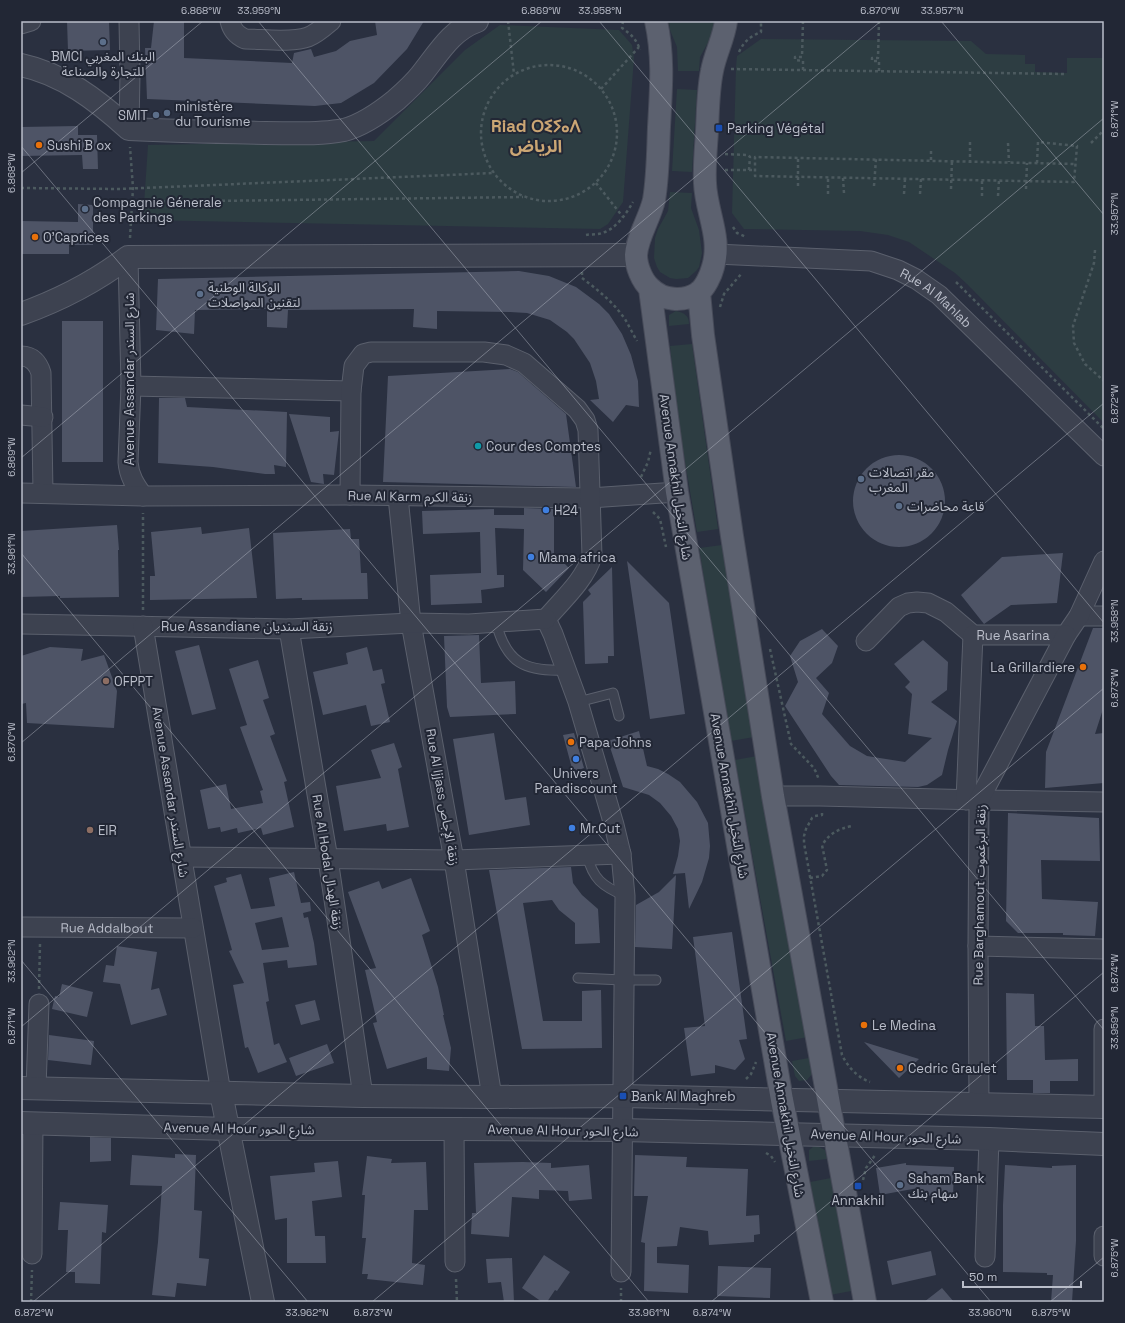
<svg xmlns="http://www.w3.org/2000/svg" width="1125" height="1323" font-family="'Space Grotesk','Noto Sans Arabic','Noto Sans Tifinagh',sans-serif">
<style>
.green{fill:#2d3d42}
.building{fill:#4e5466;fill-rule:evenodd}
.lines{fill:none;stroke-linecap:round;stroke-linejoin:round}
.service-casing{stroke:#5b606d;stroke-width:11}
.minor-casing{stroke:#5b606d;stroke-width:21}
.tertiary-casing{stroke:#5b606d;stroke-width:24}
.primary-casing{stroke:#474b59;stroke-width:24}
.path{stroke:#4c5a5f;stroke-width:2.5;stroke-dasharray:3 3;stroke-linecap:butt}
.service{stroke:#3d4250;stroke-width:9}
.minor{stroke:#3d4250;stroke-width:19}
.tertiary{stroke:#3d4250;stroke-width:22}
.primary{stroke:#5c616f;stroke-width:22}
.ticks{fill:none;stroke:#babeca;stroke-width:1;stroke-opacity:0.45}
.service-dot{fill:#5c6f8a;stroke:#222735;stroke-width:1.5}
.transit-dot{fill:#1a4fb4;stroke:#222735;stroke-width:1.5}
.food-dot{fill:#e8710a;stroke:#222735;stroke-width:1.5}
.culture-dot{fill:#0f9aa8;stroke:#222735;stroke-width:1.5}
.shop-dot{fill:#3f7fe0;stroke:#222735;stroke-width:1.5}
.education-dot{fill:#8d6e63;stroke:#222735;stroke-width:1.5}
.labels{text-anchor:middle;stroke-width:4;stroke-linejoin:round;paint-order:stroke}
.poi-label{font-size:13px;fill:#babeca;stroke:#222735;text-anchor:start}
.street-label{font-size:13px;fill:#babeca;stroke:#222735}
.district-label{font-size:17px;font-weight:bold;fill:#cba674;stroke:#222735}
.neatline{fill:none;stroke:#babeca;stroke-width:1.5}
.ticks-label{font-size:10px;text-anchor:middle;fill:#babeca}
</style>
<rect width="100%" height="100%" fill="#2a3040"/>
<path class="green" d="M669,21H715L710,39L700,57L699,71H678L677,47L670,30Z
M500,25L619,30L632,45L634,58L623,202L608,224L600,229L143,220L148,145L374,141L465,50Z
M761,39L971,41L986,54L1025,55V64H1035V72L1067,73V58H1104V423L967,284L955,273L909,242L888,235L860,231L744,229L732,213L736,67L737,56Z
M677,89L697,90L692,172L672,171Z
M670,192L692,193L691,208L699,230L702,253L699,267L696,271L688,278L676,279L670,278L660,272L657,267L654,258L655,238L658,229L668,211Z
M676,311C684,313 689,315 689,324L669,326V315Z
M692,344L718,529L697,532L678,421L670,346Z
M722,545L754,737L731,741L699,548Z
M757,756L808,1037L786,1041L735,760Z
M809,1058L812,1074L807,1080L799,1081L795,1076L792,1061Z
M817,1146L825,1150L827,1159L809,1161V1150L813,1147Z
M831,1178L851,1291L830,1295L810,1182Z"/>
<path class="building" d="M67,21H109L110,50L68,51Z
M154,21H184V58L292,63L294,53L311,49L314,57L336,51L350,41L377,35L375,21H424L407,49L374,83L341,103L315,106L147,99L145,48H151Z
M78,126V135H97L98,169H83L82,155L21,156V127Z
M78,204L93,205V245H69V254H21V221L78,222Z
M519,271L549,276L576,287L599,304L609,314L622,334L631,355L638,381L639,407L626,405L613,422L590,400L599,399L596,381L590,363L574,339L567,332L550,320L527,313L510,312L437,311V329L413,327L414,309L288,310L287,328L267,327V309L195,310L194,334L156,330L158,279Z
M62,321H103V462H62Z
M510,369L518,372L566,414L576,487L383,482L388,376Z
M159,398H185L187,407L287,412L286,467L274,465L275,474H265L213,467L158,463Z
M289,414L330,417V432L339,431L334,475L323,474L324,484L311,482Z
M853 501a46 46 0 1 1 92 0a46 46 0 1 1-92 0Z
M524,508L554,509V553L569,568L546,592L523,570L524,529L495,528L497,575H504V587L481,590L482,603L431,605L430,575L481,573L480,532L423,534L422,511L494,509V515H524Z
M117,525L119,550H118L119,597L60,598V596L21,597V531Z
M201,527L202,534L249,528L257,598L150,600V576H155L151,532Z
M350,529L351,539H359L361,573H367L368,599L302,600V598L276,599L273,533Z
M1063,553L1057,603L1011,605L984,624L961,595L1002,557Z
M627,561L669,603L685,714L650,719Z
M612,567L614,656H608V663L585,664L583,602L591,594L588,590Z
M1093,628H1104V706L1095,734L1104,733V783L1045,788L1046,752Z
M822,629L838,646L832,663L816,678L829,693L822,714L850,746L867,756L905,762L932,738L908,734L912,694L905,687L910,682L894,664L923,640L948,662L947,690L931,702L957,721L948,750L942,775L927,785L918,787L839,785L831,776L785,706L798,682L790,656L800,641Z
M479,635L481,683L515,681L516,714L450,717L447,707L444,636Z
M199,645L216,709L192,715L175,651Z
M50,647L83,649L81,661L104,655L117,691L114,728L27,723L26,703L21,704V656Z
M367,647L373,671L382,669L385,683L381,684L390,722L371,726L366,705L323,715L313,672L348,664L346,653Z
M258,660L269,698L263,700L275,734L270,736L287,781L284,782L294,827L263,835L261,828L238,833L237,828L221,832L220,827L208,829L200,790L226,784L231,809L263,803L260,791L263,790L240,727L247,725L229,669Z
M639,731L647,766L658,769L668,774L680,782L697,802L708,823L710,846L709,858L702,882L689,909L685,873L673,874L678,856L680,841L678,829L671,816L660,803L649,795L623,787L608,741Z
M494,733L505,800L526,797L530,825L469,835L453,739Z
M574,733L584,768L573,772L563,735Z
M394,743L402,767L398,769L409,827L387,831L386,824L344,831L336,786L381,778L371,750Z
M1008,813L1099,818L1100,861L1041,860L1042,899L1098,902L1095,936L1063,935V933H1018L1006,921Z
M571,867L573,883L582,895L598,909L600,943L575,944V923L559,910L552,900L523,903L543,1021H582V991L601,990L602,1048L522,1049L489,870Z
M294,872L301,903L310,902L311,911L303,913L304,918L308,917L314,943L317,965L288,968L287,960L263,963L269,1001L266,1002L274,1045L279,1043L287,1062L258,1073L248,1047L245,1048L233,985L244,983L229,951L232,950L214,886L227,882L226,878L241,874L251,909L275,906L269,878ZM282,917L289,947L262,950L255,923Z
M676,875L672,949L635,947L636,905L659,892Z
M411,878L430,931L422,935L438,987L444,1015H443L451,1048L449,1071L427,1069V1057L387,1069L373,1023L377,1022L365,970L376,968L348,892L379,881L382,889Z
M732,932L747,1039L739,1040L745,1059L735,1070L715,1065V1073L691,1076L684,1028L705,1026L693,937Z
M117,946L157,952L151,990L159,988L167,1015L131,1025L120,984L103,982L106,965L114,966Z
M62,984L93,992L87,1017L52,1009L55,996L59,997Z
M1006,993L1034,994L1035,1026H1044L1045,1060L1078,1059V1081H1050V1093H1033V1080H1007Z
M315,1000L320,1020L301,1025L295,1005Z
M49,1035L94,1041L91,1065L48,1060Z
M864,1042L919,1059L899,1078Z
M327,1044L334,1063L296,1076L289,1058Z
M90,1137L111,1138V1161L90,1162Z
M175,1154L196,1155L194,1210L202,1211L199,1258L209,1259L206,1286L177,1283L175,1297L152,1295L158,1242L162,1186L130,1185L132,1155L175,1158Z
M635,1155L687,1157L686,1167L748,1169L746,1216L759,1215L760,1234L754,1235V1242L709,1245L708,1231L680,1227L677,1246L657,1247V1263L689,1265L688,1293L644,1291L645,1243L641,1242L648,1196H634Z
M367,1156L392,1159L391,1163L426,1162L428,1210H414L412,1263L425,1265L423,1285L367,1279L368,1274H362L366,1238H362L365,1195H362Z
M338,1161L342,1197L312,1201L315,1236H325L326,1263H287V1218L275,1220L270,1176L315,1172L314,1163Z
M523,1162L551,1163V1168L589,1165L592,1199L569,1201L568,1191L539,1190V1199L512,1197L509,1237L471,1234L472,1213H476L474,1163Z
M906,1163V1165L954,1167L953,1197L918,1195V1188L880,1195L876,1168Z
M1005,1165L1052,1168V1166L1076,1165V1241L1072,1302H1051L1053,1275H1047V1273L1003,1272V1205Z
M60,1202L108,1205L106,1233L102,1232L100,1284L75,1283V1272H66L68,1230H58Z
M931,1251L936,1275L892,1285L887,1261Z
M544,1255L570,1272L557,1291L555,1290L547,1302H542L522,1288Z
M512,1258L514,1302H504L501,1282L488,1283L486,1259Z
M718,1266L771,1268L770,1298L717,1296Z
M942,1288L954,1302H924Z"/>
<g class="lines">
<g class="service-casing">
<path id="service" d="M496,622C506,663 525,672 566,670
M578,702L613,693L619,716
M587,855C593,879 602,886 625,896
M578,978L623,980H656"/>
</g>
<g class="minor-casing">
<g id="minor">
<path d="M230,21C232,30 236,35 245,39C262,39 293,43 308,37C316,34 324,27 331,21"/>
<path d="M21,24L31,21"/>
<path d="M129,129L130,73L129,21"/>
<path id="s1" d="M716,254L871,261L898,270L916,279L939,295L1104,456"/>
<path d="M128,257L131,386L128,462C129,476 135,485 143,496"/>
<path d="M21,356C32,356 38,363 41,373L43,493"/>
<path d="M131,386L351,391"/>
<path d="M21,415L43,417"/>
<path d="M21,493L143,496L350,495L590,498L677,492"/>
<path d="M350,495L351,391L354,366L363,354L371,352H484L506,355L524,363L577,409L585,420L588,430L592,556C585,580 562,600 546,619L553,634L578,702L614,825L621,854L625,896L621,1272"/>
<path d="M398,497L411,623L454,860L492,1097"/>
<path d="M1079,616H1104"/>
<path d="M21,624L289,629L411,623L469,624L546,619"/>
<path d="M143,626L221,1093"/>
<path d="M289,629L328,859L363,1096"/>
<path id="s2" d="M866,641L899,607L908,603L917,602L928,603L946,612L973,635H1066L1079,616L1104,561"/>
<path d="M773,796H820L979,800L1104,802"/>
<path d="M966,800L973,635"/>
<path d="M181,857L454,860L621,854"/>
<path id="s3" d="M21,927L193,928"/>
<path d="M978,946L1104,949"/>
<path d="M36,1088L39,1004"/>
<path d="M979,1105L978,946L979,800L1066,635"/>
<path d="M1104,1107V1029"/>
<path d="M454,1129L455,1262"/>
<path d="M1104,1236V1256"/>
<path d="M32,1254L33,1123"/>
<path d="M985,1257L989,1139"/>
</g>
</g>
<g class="tertiary-casing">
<path id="tertiary" d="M21,65C63,74 97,100 129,129C174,131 219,132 265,133C291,133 318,135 344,130C363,125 380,113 396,100C405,92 414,84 421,75C438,54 451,30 477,21
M21,314C60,300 95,282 128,257L636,255
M21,1088L363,1096L492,1097L623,1096L1104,1107
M221,1093L263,1302
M21,1123L228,1129H454L622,1130L989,1139L1104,1144"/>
</g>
<g class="primary-casing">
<path id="primary" d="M656,21C664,58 661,90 659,127C658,151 658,176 654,200C650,218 637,237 636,255C636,266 642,281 650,288C662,301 684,302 698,293C705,288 711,275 713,267C722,238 706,212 705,183C704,166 706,148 707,131C708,111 708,90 712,71C715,54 724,38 726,21
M650,289L677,492L782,1100L822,1302
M699,292L703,335L732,536L773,796L865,1302"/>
</g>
<path class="path" d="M508,21L514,74
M623,21L622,28C631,34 637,40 640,50
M879,21L878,58H872V61H879V72
M739,52C744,41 751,36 761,32V21
M481 133a68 68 0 1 1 136 0a68 68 0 1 1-136 0Z
M731,69L1065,74
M803,70V61L795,60V57H802L803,21
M601,89L639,47
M970,142V161
M1008,143L1009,162
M1091,143L1104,130
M725,154L748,155L750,157L749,170
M931,160V148
M1037,163L1038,142L1077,146L1074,182L755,176V157L1075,164
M725,170H755
M843,178L844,193
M596,183L623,217
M798,186V157
M874,186L876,159
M21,188L120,189L494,173
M951,189L952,160
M1026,189L1027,163
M828,194V177
M904,194L905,179
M920,194L921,179
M982,196V180
M998,196L999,180
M132,202L523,197
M733,227L737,233L746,237
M586,235C591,234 597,235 602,233C616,229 626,214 633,202
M130,238L133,188L130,147
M1095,250L1094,263L1073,326L1074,343L1085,364L1104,381
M582,272V278C598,290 613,302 625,319C629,326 633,334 637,341
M956,282L1104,429
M720,307L724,294L742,273
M641,477L648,462L651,449
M653,512L660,519L666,547
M143,610V513
M770,649L791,744L813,767L816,772L819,780
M822,813V815L815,816L812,818L806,829L804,836V843L842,1055C848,1067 857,1077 870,1082
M810,878L822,876L827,870L822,845C830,833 838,829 852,826
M39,989L40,944
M746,1079L751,1074L756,1062
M766,1153L771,1156L775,1162
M863,1180L866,1168L876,1154
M456,1279L457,1302
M31,1302L32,1270
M621,1302V1288"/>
<use href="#service" class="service"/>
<use href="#minor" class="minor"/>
<use href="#tertiary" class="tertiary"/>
<use href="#primary" class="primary"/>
</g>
<path class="ticks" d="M258,21L1104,1030M599,21L1104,623M941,21L1104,215M21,146L991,1302M21,173L203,21M21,458L542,21M21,553L649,1302M21,743L881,21M21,960L308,1302M21,1027L1104,118M33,1302L1104,403M372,1302L1104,688M711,1302L1104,972M1050,1302L1104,1257"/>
<g class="service-dot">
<circle cx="103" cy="42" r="4"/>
<circle cx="167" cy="113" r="4"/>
<circle cx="156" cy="115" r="4"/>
<circle cx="85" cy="209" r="4"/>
<circle cx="200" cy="294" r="4"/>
<circle cx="861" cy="479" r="4"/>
<circle cx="899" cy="506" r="4"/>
<circle cx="900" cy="1185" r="4"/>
</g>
<g class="transit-dot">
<rect x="715" y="124" width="8" height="8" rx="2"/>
<rect x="619" y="1092" width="8" height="8" rx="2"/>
<rect x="854" y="1182" width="8" height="8" rx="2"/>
</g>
<g class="food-dot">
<circle cx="39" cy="145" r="4"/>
<circle cx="35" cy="237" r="4"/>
<circle cx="1083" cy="667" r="4"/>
<circle cx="571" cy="742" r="4"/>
<circle cx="864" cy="1025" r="4"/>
<circle cx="900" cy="1068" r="4"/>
</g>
<circle class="culture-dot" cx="478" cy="446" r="4"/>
<g class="shop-dot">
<circle cx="546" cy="510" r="4"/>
<circle cx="531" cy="557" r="4"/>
<circle cx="576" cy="759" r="4"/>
<circle cx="572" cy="828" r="4"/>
</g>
<g class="education-dot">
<circle cx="106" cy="681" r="4"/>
<circle cx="90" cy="830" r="4"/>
</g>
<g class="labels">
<g class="poi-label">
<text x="103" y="61" text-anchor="middle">BMCI البنك المغربي<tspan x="103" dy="15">للتجارة والصناعة</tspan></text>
<text x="175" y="111">ministère<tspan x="175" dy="15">du Tourisme</tspan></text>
<text x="148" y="120" text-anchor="end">SMIT</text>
<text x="727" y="133">Parking Végétal</text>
<text x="47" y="150">Sushi B ox</text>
<text x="93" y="207">Compagnie Génerale<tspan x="93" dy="15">des Parkings</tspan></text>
<text x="43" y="242">O'Caprices</text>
<text x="208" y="292">الوكالة الوطنية<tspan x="208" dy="15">لتقنين المواصلات</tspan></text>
<text x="486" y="451">Cour des Comptes</text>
<text x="869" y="477">مقر اتصالات<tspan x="869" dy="15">المغرب</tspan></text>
<text x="907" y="511">قاعة محاضرات</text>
<text x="554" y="515">H24</text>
<text x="539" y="562">Mama africa</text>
<text x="1075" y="672" text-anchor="end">La Grillardiere</text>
<text x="114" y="686">OFPPT</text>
<text x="579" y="747">Papa Johns</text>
<text x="576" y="778" text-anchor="middle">Univers<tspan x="576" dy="15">Paradiscount</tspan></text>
<text x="580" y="833">Mr.Cut</text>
<text x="98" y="835">EIR</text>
<text x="872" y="1030">Le Medina</text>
<text x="908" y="1073">Cedric Graulet</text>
<text x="631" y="1101">Bank Al Maghreb</text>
<text x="908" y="1183">Saham Bank<tspan x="908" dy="15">سهام بنك</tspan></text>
<text x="858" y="1205" text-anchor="middle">Annakhil</text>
</g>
<g class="street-label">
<text dy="5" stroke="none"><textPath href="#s1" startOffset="231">Rue Al Mahlab</textPath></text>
<text transform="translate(129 379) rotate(-90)" y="5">Avenue Assandar شارع السندر</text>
<text transform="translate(676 477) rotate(82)" y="5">Avenue Annakhil شارع النخيل</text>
<text transform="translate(410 496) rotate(1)" y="5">Rue Al Karm زنقة الكرم</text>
<text x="247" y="631">Rue Assandiane زنقة السنديان</text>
<text dy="5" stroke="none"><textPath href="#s2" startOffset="173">Rue Asarina</textPath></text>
<text transform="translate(171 792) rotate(81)" y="5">Avenue Assandar شارع السندر</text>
<text transform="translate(730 796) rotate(80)" y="5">Avenue Annakhil شارع النخيل</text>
<text transform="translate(443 797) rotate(80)" y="5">Rue Al Ijjass زنقة الإجاص</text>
<text transform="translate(328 862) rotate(81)" y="5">Rue Al Hodal زنقة الهدال</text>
<text transform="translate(979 895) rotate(-89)" y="5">Rue Barghamout زنقة البرغموت</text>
<text dy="5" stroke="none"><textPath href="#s3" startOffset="86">Rue Addalbout</textPath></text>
<text transform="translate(786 1115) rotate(80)" y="5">Avenue Annakhil شارع النخيل</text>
<text transform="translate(239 1128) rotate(1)" y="5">Avenue Al Hour شارع الحور</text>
<text transform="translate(563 1130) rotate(1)" y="5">Avenue Al Hour شارع الحور</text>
<text transform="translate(886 1136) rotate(2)" y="5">Avenue Al Hour شارع الحور</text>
</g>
<g class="district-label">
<text x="536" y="132">Riad ⵔⵉⵢⴰⴷ<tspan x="536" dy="20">الرياض</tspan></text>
</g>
</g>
<rect width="1125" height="1323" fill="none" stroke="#222735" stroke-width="44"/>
<path d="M963 1281v6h118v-6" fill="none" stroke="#babeca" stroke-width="2"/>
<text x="969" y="1281" font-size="12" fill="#babeca" stroke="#222735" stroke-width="3" paint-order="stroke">50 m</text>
<rect x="22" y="22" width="1081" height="1279" class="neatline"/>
<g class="ticks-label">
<text x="201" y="14">6.868°W</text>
<text x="259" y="14">33.959°N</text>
<text x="541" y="14">6.869°W</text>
<text x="600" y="14">33.958°N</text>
<text x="880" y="14">6.870°W</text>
<text x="942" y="14">33.957°N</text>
<text transform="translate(1114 119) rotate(-90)" y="4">6.871°W</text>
<text transform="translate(11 173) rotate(-90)" y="4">6.868°W</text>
<text transform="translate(1114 214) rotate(-90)" y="4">33.957°N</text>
<text transform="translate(1114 404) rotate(-90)" y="4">6.872°W</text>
<text transform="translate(11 457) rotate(-90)" y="4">6.869°W</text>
<text transform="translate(11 554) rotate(-90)" y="4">33.961°N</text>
<text transform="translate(1114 621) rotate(-90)" y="4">33.958°N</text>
<text transform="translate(1114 688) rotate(-90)" y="4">6.873°W</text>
<text transform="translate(11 742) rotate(-90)" y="4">6.870°W</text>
<text transform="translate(11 961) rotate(-90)" y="4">33.962°N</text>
<text transform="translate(1114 973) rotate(-90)" y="4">6.874°W</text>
<text transform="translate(11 1026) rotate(-90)" y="4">6.871°W</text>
<text transform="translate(1114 1028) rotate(-90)" y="4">33.959°N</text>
<text transform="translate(1114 1258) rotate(-90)" y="4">6.875°W</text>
<text x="34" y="1316">6.872°W</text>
<text x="307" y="1316">33.962°N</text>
<text x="373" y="1316">6.873°W</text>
<text x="649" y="1316">33.961°N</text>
<text x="712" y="1316">6.874°W</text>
<text x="990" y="1316">33.960°N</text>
<text x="1051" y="1316">6.875°W</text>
</g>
</svg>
